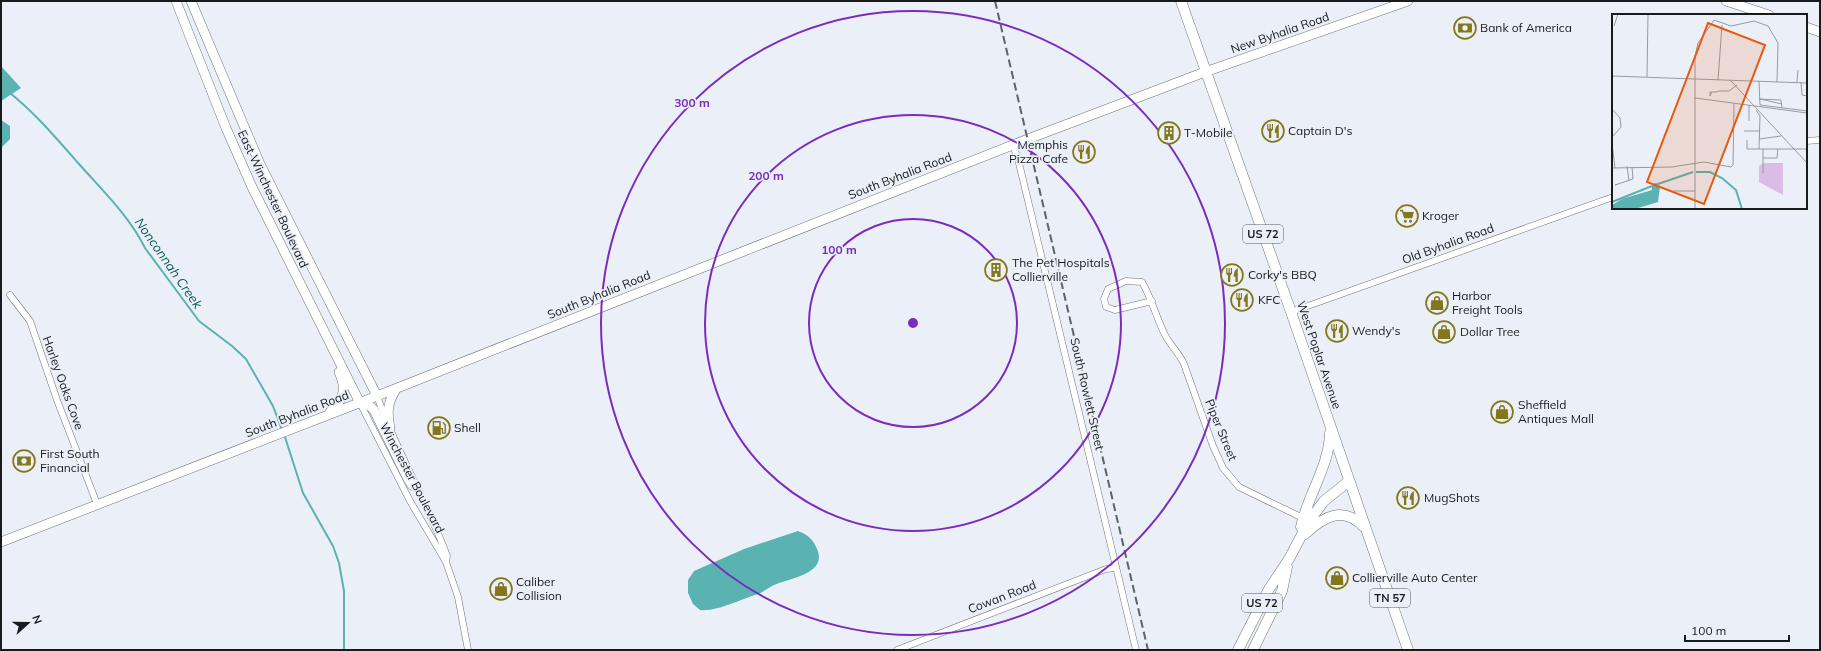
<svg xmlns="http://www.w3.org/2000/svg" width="1821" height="651" font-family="Mulish,sans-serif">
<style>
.water{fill:#5ab2b1}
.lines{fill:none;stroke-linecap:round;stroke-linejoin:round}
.stream{stroke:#5ab2b1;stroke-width:2}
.street-casing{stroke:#6f747a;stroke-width:7}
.secondary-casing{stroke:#6f747a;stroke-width:10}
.primary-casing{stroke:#6f747a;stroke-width:11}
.street{stroke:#fff;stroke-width:6}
.secondary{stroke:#fff;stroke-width:9}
.primary{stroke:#fff;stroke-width:10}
.rail{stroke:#5f6266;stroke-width:2;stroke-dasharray:8 4;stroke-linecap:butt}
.ring{fill:none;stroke:#7b2cbf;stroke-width:2}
.labels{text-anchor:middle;stroke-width:3.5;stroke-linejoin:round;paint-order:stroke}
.shield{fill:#ebf0f8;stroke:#575a5e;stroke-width:1}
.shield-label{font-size:11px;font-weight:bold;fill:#181a1c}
.poi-label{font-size:12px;fill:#181a1c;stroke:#ebf0f8;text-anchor:start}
.street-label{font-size:12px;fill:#181a1c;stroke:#ebf0f8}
.water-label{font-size:13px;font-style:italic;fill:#035555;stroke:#ebf0f8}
.inset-river{fill:none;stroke:#5ab2b1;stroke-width:2}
.inset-road{fill:none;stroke:#979aa0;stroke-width:1}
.view{fill:#e8590c;fill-opacity:0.15;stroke:#e8590c;stroke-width:2}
.inset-edge{fill:none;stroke:#181a1c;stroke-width:2}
.centre{fill:#7b2cbf;stroke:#ebf0f8;stroke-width:2}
.ring-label{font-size:12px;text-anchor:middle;font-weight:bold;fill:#7b2cbf;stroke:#ebf0f8;stroke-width:3.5;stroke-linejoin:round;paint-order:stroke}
</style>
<rect width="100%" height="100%" fill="#ebf0f8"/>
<path class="water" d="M1,66L21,88L1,101Z
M1,120L10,126V139L1,148Z
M798,531C808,535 813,539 817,549C828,574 789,578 774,585C769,587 764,592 758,594C741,599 717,612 700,610L693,604L688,593V580L694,571L744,549Z"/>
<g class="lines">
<path class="stream" d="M10,93C36,114 57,139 79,164C103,191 129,216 145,248L199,321L232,346L246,359L273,406L282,430
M284,434L303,493L333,546L339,563L344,591V650"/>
<g class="street-casing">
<path id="street" d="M1806,141L1820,140
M1013,145L1018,159L1136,650
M10,295L30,321L57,400L97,504
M1152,301L1115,310L1106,307L1104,299L1108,289L1126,281L1142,282C1152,299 1156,317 1165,335C1170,345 1179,353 1184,364L1213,446L1223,468L1239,487L1305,519
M1291,312L1613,197
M377,396C396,451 427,501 447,556L446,562
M360,403L410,501L446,562L458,597L468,650
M897,650L1106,569L1116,568"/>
</g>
<g class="secondary-casing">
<path id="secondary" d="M176,1L226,128L252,187L360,403
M191,1L260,164L377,396
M1726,1L1769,15
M1806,27L1820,32
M360,403L370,406L374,410L408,479L412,485L417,487
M330,412C344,399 347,389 339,372
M390,429C387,413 387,402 397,388
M1,542L377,396L1028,139L1205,72L1408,1"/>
</g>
<g class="primary-casing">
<path id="primary" d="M1181,1L1291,312L1408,650
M1301,527C1308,494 1329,467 1330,433
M1305,534C1324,516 1344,505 1365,528
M1238,650L1269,589L1289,559L1309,521L1324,501L1349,481
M1253,650L1282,591L1287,567"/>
</g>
<use href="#street" class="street"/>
<use href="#secondary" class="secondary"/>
<use href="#primary" class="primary"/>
<path class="rail" d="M995,1L1148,650"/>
</g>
<g class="ring">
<circle cx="913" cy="323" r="104"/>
<circle cx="913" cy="323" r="208"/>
<circle cx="913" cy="323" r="312"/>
</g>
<defs>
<g id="bank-ring" transform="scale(1.15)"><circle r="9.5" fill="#ebf0f8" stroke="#82771b" stroke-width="1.5"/><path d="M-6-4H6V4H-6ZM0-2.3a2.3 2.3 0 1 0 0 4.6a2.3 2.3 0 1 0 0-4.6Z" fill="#82771b"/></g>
<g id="restaurant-ring" transform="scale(1.15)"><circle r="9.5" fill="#ebf0f8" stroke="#82771b" stroke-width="1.5"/><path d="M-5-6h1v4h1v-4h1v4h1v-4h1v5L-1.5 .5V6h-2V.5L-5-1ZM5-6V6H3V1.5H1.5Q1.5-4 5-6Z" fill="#82771b"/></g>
<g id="building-ring" transform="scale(1.15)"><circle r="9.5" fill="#ebf0f8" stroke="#82771b" stroke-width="1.5"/><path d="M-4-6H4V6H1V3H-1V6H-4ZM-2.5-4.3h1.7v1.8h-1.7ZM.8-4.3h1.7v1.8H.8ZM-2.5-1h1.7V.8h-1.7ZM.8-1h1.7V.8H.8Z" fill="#82771b"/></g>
<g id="supermarket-ring" transform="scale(1.15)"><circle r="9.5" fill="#ebf0f8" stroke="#82771b" stroke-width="1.5"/><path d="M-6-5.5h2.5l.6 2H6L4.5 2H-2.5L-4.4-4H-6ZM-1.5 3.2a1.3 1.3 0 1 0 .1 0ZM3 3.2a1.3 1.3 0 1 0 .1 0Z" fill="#82771b"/></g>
<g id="shop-ring" transform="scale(1.15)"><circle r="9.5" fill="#ebf0f8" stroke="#82771b" stroke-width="1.5"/><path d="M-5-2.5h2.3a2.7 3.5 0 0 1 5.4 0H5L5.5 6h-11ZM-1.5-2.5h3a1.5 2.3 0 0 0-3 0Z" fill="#82771b"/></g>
<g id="fuel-ring" transform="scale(1.15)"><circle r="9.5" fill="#ebf0f8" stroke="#82771b" stroke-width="1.5"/><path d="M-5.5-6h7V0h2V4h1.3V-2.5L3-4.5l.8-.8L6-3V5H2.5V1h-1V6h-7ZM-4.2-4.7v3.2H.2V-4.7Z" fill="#82771b"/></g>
</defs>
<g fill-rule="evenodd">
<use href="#bank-ring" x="1465" y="28"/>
<use href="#restaurant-ring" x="1273" y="131"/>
<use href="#building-ring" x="1169" y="133"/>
<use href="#restaurant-ring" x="1084" y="152"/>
<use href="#supermarket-ring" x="1407" y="216"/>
<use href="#building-ring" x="996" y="270"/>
<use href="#restaurant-ring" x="1232" y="275"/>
<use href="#restaurant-ring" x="1242" y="300"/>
<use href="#shop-ring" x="1437" y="303"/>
<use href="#restaurant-ring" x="1337" y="331"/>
<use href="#shop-ring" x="1444" y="332"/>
<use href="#shop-ring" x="1502" y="412"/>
<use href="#fuel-ring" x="439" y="428"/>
<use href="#bank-ring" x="24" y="461"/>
<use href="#restaurant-ring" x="1408" y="498"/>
<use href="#shop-ring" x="1337" y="578"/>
<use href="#shop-ring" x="501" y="589"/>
</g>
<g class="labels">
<g class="shield">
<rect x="1243" y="225" width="40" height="18" rx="3"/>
<rect x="1370" y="589" width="40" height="18" rx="3"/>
<rect x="1242" y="594" width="40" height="18" rx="3"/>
</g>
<g class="shield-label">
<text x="1263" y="238">US 72</text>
<text x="1390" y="602">TN 57</text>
<text x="1262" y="607">US 72</text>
</g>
<g class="poi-label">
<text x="1480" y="32">Bank of America</text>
<text x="1288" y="135">Captain D's</text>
<text x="1184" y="137">T-Mobile</text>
<text x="1068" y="149" text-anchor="end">Memphis<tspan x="1068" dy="14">Pizza Cafe</tspan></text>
<text x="1422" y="220">Kroger</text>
<text x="1012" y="267">The Pet Hospitals<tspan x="1012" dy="14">Collierville</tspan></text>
<text x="1248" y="279">Corky's BBQ</text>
<text x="1452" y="300">Harbor<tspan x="1452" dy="14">Freight Tools</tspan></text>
<text x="1258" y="304">KFC</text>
<text x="1352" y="335">Wendy's</text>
<text x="1460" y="336">Dollar Tree</text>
<text x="1518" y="409">Sheffield<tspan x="1518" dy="14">Antiques Mall</tspan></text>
<text x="454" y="432">Shell</text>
<text x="40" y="458">First South<tspan x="40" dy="14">Financial</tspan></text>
<text x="1424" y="502">MugShots</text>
<text x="1352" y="582">Collierville Auto Center</text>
<text x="516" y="586">Caliber<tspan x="516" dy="14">Collision</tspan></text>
</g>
<g class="street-label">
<text transform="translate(1280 33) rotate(-19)" y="4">New Byhalia Road</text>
<text transform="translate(900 176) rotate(-21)" y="4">South Byhalia Road</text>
<text transform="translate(273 199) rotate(65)" y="4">East Winchester Boulevard</text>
<text transform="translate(1448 244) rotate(-20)" y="4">Old Byhalia Road</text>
<text transform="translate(599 295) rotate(-22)" y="4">South Byhalia Road</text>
<text transform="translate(1319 355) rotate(71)" y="4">West Poplar Avenue</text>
<text transform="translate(63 383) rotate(70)" y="4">Harley Oaks Cove</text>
<text transform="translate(1087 394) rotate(77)" y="4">South Rowlett Street</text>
<text transform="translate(297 414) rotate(-21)" y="4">South Byhalia Road</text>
<text transform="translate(1221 430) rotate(68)" y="4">Piper Street</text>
<text transform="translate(412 478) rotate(62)" y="4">Winchester Boulevard</text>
<text transform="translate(1002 597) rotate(-21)" y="4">Cowan Road</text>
</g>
<g class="water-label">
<text transform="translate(169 263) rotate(55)" y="5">Nonconnah Creek</text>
</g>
</g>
<g transform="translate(1612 14)">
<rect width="195" height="195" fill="#ebf0f8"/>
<path d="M151,149H171V181L147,168V152Z" fill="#dbbce7"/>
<path d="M43,169L48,173L46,188L23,195H0V191L10,185L40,176V171Z" fill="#5ab2b1"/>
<path class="inset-river" d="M84,158H98L110,164L124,176L130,195M43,171L81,158M0,188L40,172"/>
<path class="inset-road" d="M100,9L102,6L119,12L142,7L156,12L166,29L165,68M2,12L6,0M0,62L195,69M35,63L36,0M106,66L110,11M119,67L195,149M147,67L148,91L195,97M185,68L186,56M189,68L190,81L195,82M100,78L98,82V78H104L107,77H117L125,71M83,84L195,99M147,85L169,86L170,94M148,85L170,90M137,91V107M0,95L8,104L9,113L0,123M144,96L148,102L147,135M132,117H147M147,125L169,122M135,126V135H195M0,129L3,154M151,144H165L166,135M92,148L119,153L121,151L122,90M15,152L17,167M0,154L60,153L92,148M151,159V135M6,170L3,171L21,165L20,153M61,177H83M83,194V42L86,29L100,9M40,195H70"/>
<path class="view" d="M96,9L153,31L92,190L35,168Z"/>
<rect width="195" height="195" class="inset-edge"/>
</g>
<circle cx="913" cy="323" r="6" class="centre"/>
<g class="ring-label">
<text x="692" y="107">300 m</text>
<text x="766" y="180">200 m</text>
<text x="839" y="254">100 m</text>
</g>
<rect width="1821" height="651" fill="none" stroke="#181a1c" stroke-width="4"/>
<g transform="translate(28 623) rotate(69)" stroke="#ebf0f8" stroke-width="3" paint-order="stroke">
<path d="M0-3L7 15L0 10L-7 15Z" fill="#181a1c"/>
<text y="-6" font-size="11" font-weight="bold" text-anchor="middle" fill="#181a1c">N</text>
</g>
<path d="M1685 635v6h104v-6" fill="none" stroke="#181a1c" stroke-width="2"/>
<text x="1691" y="635" font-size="12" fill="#181a1c" stroke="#ebf0f8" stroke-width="3" paint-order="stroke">100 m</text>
</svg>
